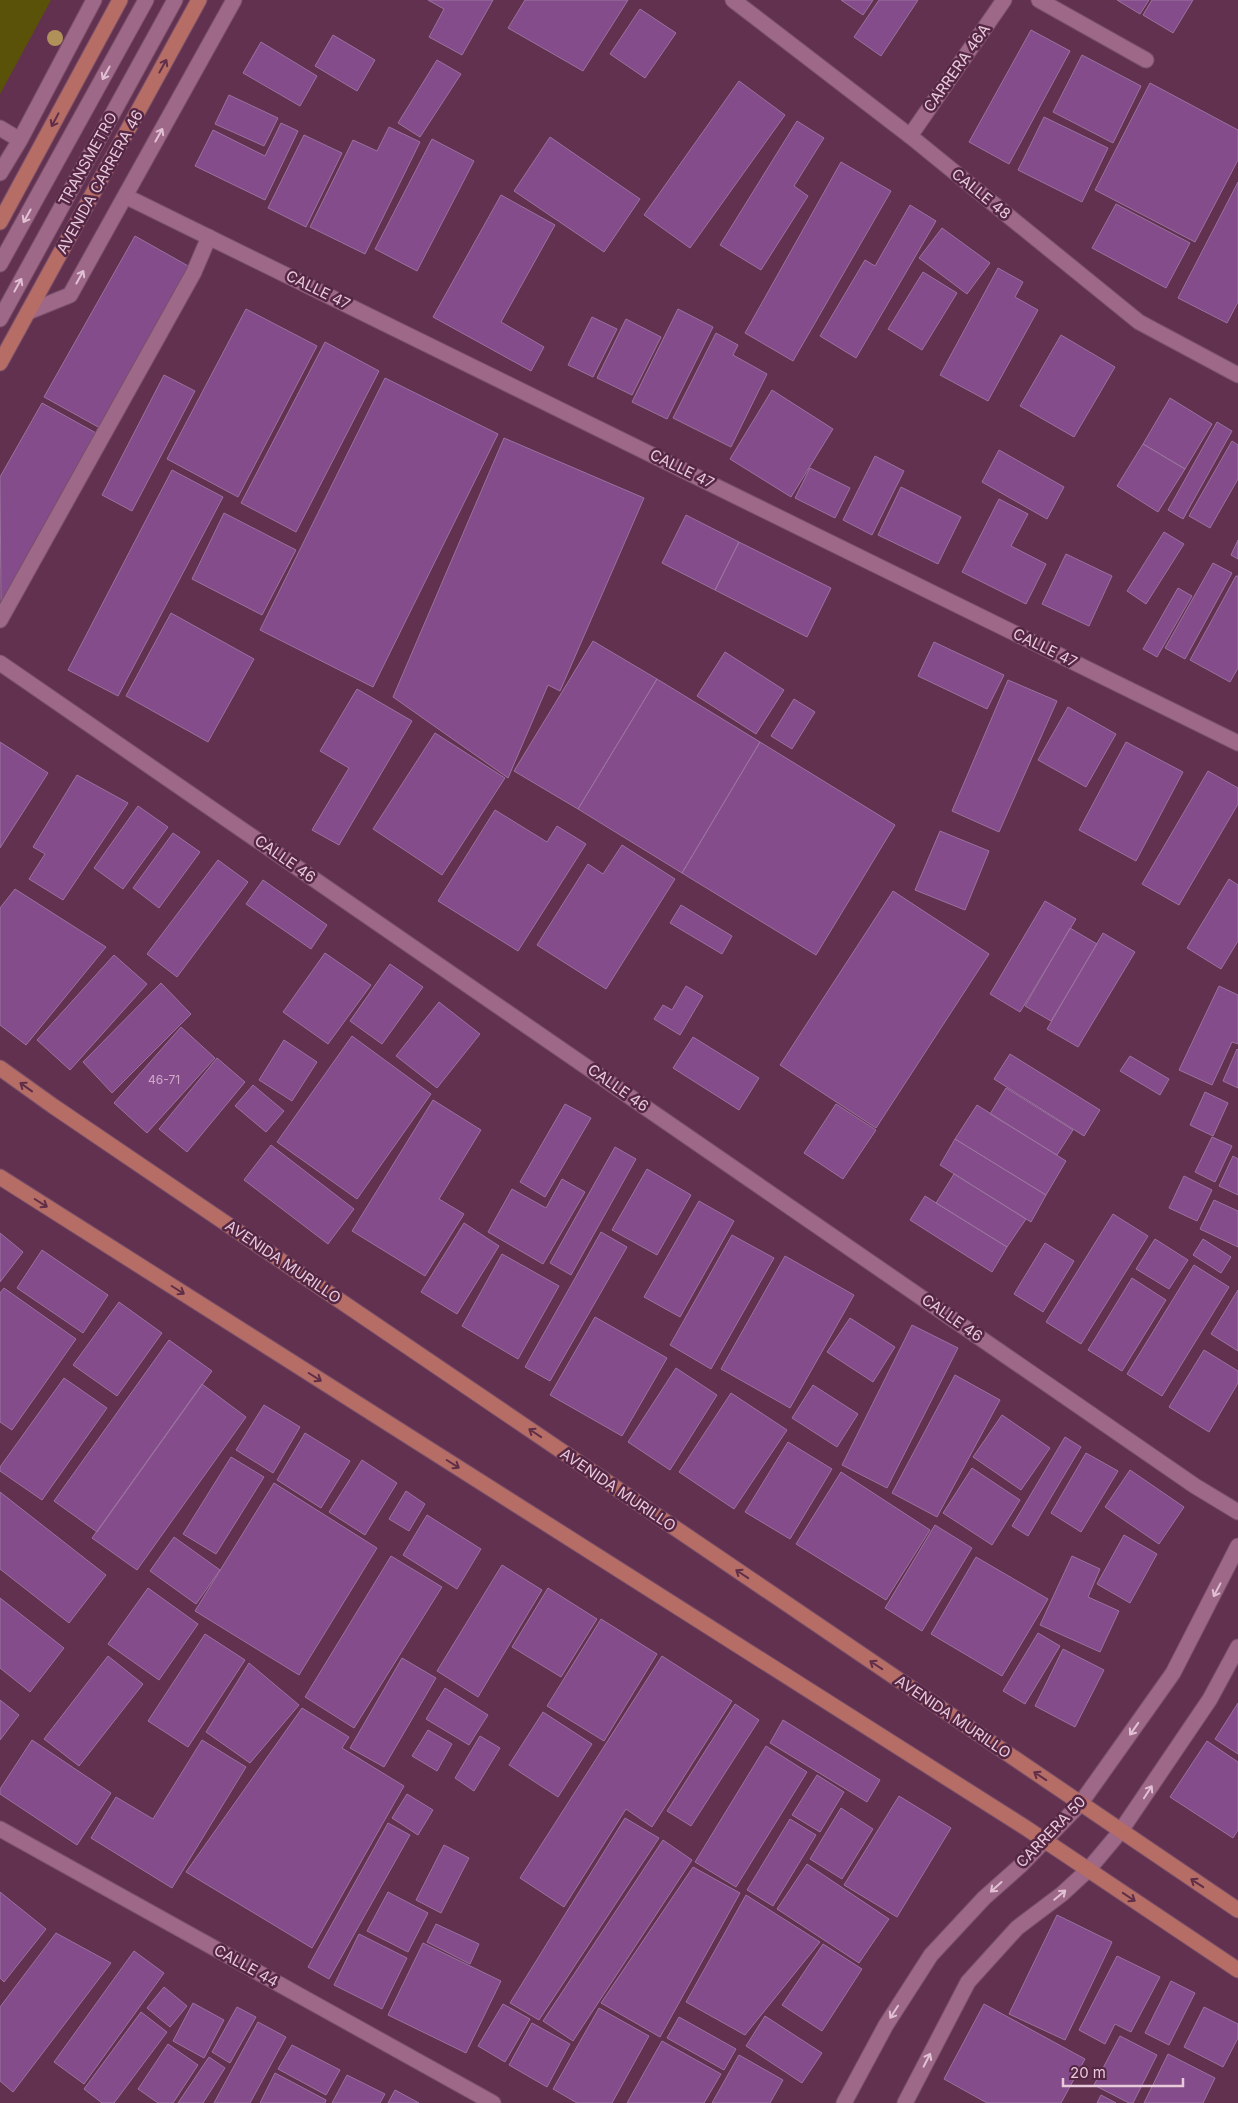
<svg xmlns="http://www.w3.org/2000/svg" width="1238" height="2103" font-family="Inter,sans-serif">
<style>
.green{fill:#5a5209}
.building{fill:#844c8b;stroke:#9a729f}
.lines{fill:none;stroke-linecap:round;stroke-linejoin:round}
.service-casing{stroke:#79506a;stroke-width:17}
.minor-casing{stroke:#79506a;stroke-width:17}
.tertiary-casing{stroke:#79506a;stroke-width:17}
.primary-casing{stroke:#79506a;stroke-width:17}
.service{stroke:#9e6888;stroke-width:15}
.minor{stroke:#9e6888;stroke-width:15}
.tertiary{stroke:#9e6888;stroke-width:15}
.primary{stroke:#b56d65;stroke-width:15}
.tree{fill:#b0915a}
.oneway{stroke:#602e48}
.oneway2{stroke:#e1c0d3}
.labels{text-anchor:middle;stroke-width:5;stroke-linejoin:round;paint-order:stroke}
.number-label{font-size:12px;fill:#cfaac7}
.street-label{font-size:15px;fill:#e8cadb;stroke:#562745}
</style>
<rect width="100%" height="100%" fill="#623150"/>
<path class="green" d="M0,0H51L0,94Z"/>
<path class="building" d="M428,0H493L462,55L429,37L444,9Z
M525,0H628L583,71L508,28Z
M841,0H873L863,15Z
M879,0H918L881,56L854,37Z
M1117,0H1149L1140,14Z
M1152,0H1193L1173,33L1143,15Z
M640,9L676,33L645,78L610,54Z
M1031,30L1070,51L1009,164L969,142Z
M333,35L375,60L357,91L315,66Z
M261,42L317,76L300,106L243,73Z
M1082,55L1141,86L1113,143L1053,112Z
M437,60L461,74L420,137L398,123Z
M739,81L785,115L690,248L644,215Z
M1150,83L1238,130V160L1195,242L1095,190Z
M229,95L278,118L264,146L215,124Z
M1044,117L1108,148L1082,202L1018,170Z
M797,121L824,138L794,186L808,196L761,270L720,245Z
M281,123L298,131L265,200L195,166L213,130L265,156Z
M389,127L420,142L365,254L310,227L353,140L377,151Z
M304,135L342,153L306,227L268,208Z
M550,137L640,199L604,252L514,191Z
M432,139L474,161L417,271L375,249Z
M841,162L891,191L793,361L745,333Z
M1238,182V302L1227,323L1178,298Z
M501,195L555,225L501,322L544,347L531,371L433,317Z
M1116,204L1190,243L1166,288L1092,248Z
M910,205L936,221L856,358L820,336L865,260L875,266Z
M942,228L990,263L967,294L919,258Z
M135,236L190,267L100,428L44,397Z
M998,268L1023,282L1015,297L1038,310L988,401L940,375Z
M923,272L957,293L922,350L888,329Z
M246,309L317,346L238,497L167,459Z
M678,309L713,327L667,419L632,402Z
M592,317L617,329L593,377L568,365Z
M626,319L661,337L632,395L597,378Z
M716,333L738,345L733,355L767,374L731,447L673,418Z
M1061,335L1115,367L1074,437L1020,406Z
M325,342L379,371L296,532L241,503Z
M164,375L195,391L132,511L102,495Z
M385,378L498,434L373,687L260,630Z
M772,390L833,429L791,497L730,459Z
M1170,398L1212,424L1185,469L1143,444Z
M42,403L96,433L1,603L0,477Z
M1217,422L1232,431L1183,519L1168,510Z
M504,438L644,498L560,691L548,685L508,778L393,697Z
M1232,441L1238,445V479L1210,528L1189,516Z
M1143,444L1185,469L1158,512L1117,486Z
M999,450L1064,487L1047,519L982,482Z
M875,456L904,471L872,535L843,520Z
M810,468L850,488L835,518L795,498Z
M172,470L223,497L118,696L68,670Z
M901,487L961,517L938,564L878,535Z
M999,499L1028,514L1011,546L1046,564L1026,604L962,572Z
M224,513L296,550L262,615L192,579Z
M686,515L739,542L715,590L662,563Z
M1164,532L1184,544L1146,604L1127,591Z
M1238,540V559L1231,555Z
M739,542L831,588L807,637L715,590Z
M1066,554L1112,576L1089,626L1042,604Z
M1213,563L1232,573L1185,659L1165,648Z
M1236,576H1238V668L1230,682L1190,660Z
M1178,588L1192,596L1157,657L1143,649Z
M171,613L254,659L208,742L126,696Z
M593,641L657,679L578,809L514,771Z
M934,642L1004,675L987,709L918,676Z
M725,652L784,690L756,734L697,696Z
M657,679L760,742L682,873L578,809Z
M1008,680L1057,701L999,832L952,811Z
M357,689L412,721L339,845L312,830L349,768L320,751Z
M794,699L815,712L792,749L771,736Z
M1068,707L1116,734L1086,787L1038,760Z
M435,733L505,778L442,875L373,829Z
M0,742L48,773L0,848Z
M760,742L895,825L816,955L682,873Z
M1126,742L1183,772L1136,861L1079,830Z
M1208,771L1238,788V804L1179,905L1142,884Z
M77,775L128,803L63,900L29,879L45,854L33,847Z
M138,806L168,827L123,889L94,868Z
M495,810L547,842L557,826L586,844L518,951L438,901Z
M940,831L989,851L965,910L915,890Z
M173,833L200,852L159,908L133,888Z
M622,845L675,879L606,989L537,945L588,864L603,874Z
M218,860L248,882L177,977L147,954Z
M1229,879L1238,885V941L1221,969L1187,948Z
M263,880L327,925L311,949L246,904Z
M15,889L106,947L26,1045L0,1025V908Z
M893,891L989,954L876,1128L780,1065Z
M1045,901L1076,919L1020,1012L990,994Z
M681,905L732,936L722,954L670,923Z
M1070,928L1097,944L1051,1021L1025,1006Z
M1103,933L1135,952L1078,1047L1047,1029Z
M325,953L371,985L328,1044L283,1012Z
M114,955L147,984L70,1070L37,1040Z
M390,964L423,987L382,1044L350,1021Z
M161,983L191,1014L112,1093L83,1062Z
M686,986L703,996L680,1035L654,1019L663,1005L672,1010Z
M1219,986L1238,995V1044L1232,1042L1212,1085L1179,1070Z
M439,1002L480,1034L437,1088L396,1056Z
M181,1027L215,1058L147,1133L114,1103Z
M352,1036L431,1094L357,1199L277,1142Z
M693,1037L759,1078L739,1110L673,1068Z
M284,1040L317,1062L292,1101L259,1080Z
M1237,1049L1238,1050V1088L1223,1081Z
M1010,1054L1100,1110L1084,1136L994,1079Z
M1130,1056L1169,1079L1160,1095L1120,1071Z
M217,1058L245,1082L187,1152L159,1129Z
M253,1085L284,1111L266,1132L235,1106Z
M1006,1088L1073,1130L1057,1155L990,1114Z
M1205,1092L1228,1103L1213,1136L1190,1125Z
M433,1100L481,1130L439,1199L464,1214L425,1276L352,1231Z
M565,1104L591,1118L545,1197L520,1182Z
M836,1104L876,1130L843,1179L804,1153Z
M977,1105L1066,1161L1046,1195L955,1139Z
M1212,1137L1232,1146L1215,1182L1195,1172Z
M955,1139L1046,1195L1031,1222L940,1165Z
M271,1145L354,1209L328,1244L244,1180Z
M615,1147L636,1159L571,1275L550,1263Z
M1233,1156L1238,1159V1195L1219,1186Z
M647,1169L691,1195L657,1255L612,1230Z
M954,1174L1026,1219L1007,1247L936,1203Z
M1184,1176L1212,1190L1197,1221L1169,1208Z
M562,1179L585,1192L543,1264L488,1232L512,1189L546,1208Z
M925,1196L1007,1247L992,1272L910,1220Z
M1214,1200L1238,1211V1247L1200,1229Z
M699,1201L734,1221L680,1317L644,1297Z
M1113,1214L1148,1236L1081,1344L1046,1322Z
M464,1223L499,1246L457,1314L421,1292Z
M601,1232L627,1247L550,1381L525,1367Z
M0,1233L23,1252L0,1282Z
M732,1235L774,1258L711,1369L670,1345Z
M1155,1239L1188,1260L1169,1289L1136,1269Z
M1203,1239L1231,1257L1221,1273L1193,1255Z
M1045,1243L1074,1261L1043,1312L1014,1294Z
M42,1250L108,1295L83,1333L17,1288Z
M502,1254L559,1286L518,1359L462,1326Z
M785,1256L854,1295L790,1408L721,1369Z
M1194,1265L1229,1287L1162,1396L1127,1374Z
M1132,1278L1166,1300L1122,1371L1088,1350Z
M4,1288L76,1339L12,1430L0,1422V1293Z
M1238,1290V1351L1211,1334Z
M119,1302L162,1333L117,1396L73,1365Z
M595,1317L667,1358L622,1436L550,1395Z
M850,1318L895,1347L873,1382L827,1352Z
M912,1325L958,1348L887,1488L842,1465Z
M169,1340L212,1371L97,1532L54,1501Z
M1204,1350L1238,1371V1383L1209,1432L1169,1407Z
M676,1368L717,1395L670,1470L628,1442Z
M955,1375L1000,1400L937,1517L892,1493Z
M64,1378L107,1408L42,1500L0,1471V1467Z
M202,1384L246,1417L137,1570L92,1538Z
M813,1385L858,1414L837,1447L792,1418Z
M731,1393L787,1430L734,1509L679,1472Z
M264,1405L300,1427L273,1473L236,1450Z
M1002,1415L1050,1448L1021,1490L973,1457Z
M305,1433L350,1461L321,1508L277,1480Z
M1065,1437L1081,1447L1028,1536L1012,1526Z
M788,1442L832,1469L790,1539L745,1512Z
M1086,1453L1118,1471L1081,1532L1051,1513Z
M231,1457L264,1477L216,1554L183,1534Z
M362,1460L397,1483L365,1535L329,1512Z
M972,1468L1020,1500L992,1545L943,1513Z
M1130,1470L1184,1507L1159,1544L1105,1507Z
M841,1472L930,1530L886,1600L796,1544Z
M274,1483L377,1548L299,1675L195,1611Z
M406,1491L425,1504L409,1531L389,1519Z
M0,1492L106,1575L69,1623L0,1569Z
M427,1515L481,1549L457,1589L403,1555Z
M935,1525L972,1548L922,1631L885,1608Z
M1124,1535L1157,1554L1130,1603L1097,1584Z
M174,1537L220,1570L196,1604L150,1571Z
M391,1556L442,1587L354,1728L305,1697Z
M1072,1556L1100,1569L1088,1597L1119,1611L1100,1652L1040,1625Z
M976,1557L1048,1599L1002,1676L931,1634Z
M502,1565L542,1590L478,1697L437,1671Z
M148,1588L198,1624L159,1680L108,1644Z
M548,1588L597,1619L561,1677L512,1647Z
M0,1598L64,1648L30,1692L0,1668Z
M601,1619L657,1654L604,1741L547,1706Z
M1038,1633L1060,1646L1025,1704L1003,1691Z
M205,1634L245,1660L188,1747L148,1721Z
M1063,1649L1104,1670L1075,1727L1035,1706Z
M108,1656L143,1684L79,1766L44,1739Z
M662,1656L732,1701L652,1827L626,1809L564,1907L520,1878Z
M402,1658L436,1678L384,1767L350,1748Z
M249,1663L299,1705L250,1763L206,1732Z
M445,1688L488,1715L469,1745L426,1719Z
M0,1700L19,1715L0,1740Z
M1238,1703V1754L1215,1739Z
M735,1704L759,1720L691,1826L667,1811Z
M302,1708L349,1737L342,1748L404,1786L312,1948L186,1872Z
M543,1712L592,1744L558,1797L509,1765Z
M783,1720L880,1780L867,1802L770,1743Z
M428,1730L452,1744L437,1771L412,1756Z
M480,1736L500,1748L474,1791L455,1778Z
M32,1740L111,1793L77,1845L0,1794V1789Z
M202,1740L246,1767L172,1888L91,1838L116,1797L153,1819Z
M1207,1741L1238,1762V1830L1233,1838L1170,1797Z
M766,1746L807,1772L736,1887L695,1862Z
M817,1775L844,1792L820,1832L792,1815Z
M407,1794L433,1810L418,1835L392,1818Z
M899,1796L951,1828L897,1917L844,1885Z
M841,1808L873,1829L842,1879L810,1859Z
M625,1818L659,1838L539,2020L510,2003Z
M790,1819L816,1835L773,1906L747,1890Z
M388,1823L410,1835L329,1979L308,1967Z
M663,1840L692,1860L573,2041L543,2021Z
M444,1845L469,1858L441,1913L416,1900Z
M807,1864L889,1919L859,1963L777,1909Z
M693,1867L740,1893L660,2037L601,2003Z
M0,1892L46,1929L4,1982L0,1978Z
M388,1892L428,1913L408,1952L367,1931Z
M746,1895L820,1942L745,2035L686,2002Z
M1057,1915L1112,1942L1065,2040L1009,2014Z
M436,1924L479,1944L470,1964L427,1942Z
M56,1933L111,1963L13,2092L0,2081V2007Z
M359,1934L407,1958L382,2009L334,1985Z
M423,1943L501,1981L466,2053L388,2015Z
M823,1944L862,1969L822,2031L782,2005Z
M134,1951L164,1973L84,2084L54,2062Z
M1117,1956L1160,1977L1131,2032L1115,2024L1105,2044L1079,2030Z
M1171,1981L1195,1993L1169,2045L1145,2033Z
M164,1987L187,2006L170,2027L147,2008Z
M193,2003L224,2020L204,2058L173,2041Z
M503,2004L530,2019L505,2062L478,2046Z
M984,2004L1085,2059L1061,2103H987L944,2079Z
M237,2007L256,2017L230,2063L212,2052Z
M1204,2007L1238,2024V2038L1223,2067L1184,2047Z
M599,2008L649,2036L612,2103H577L553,2089Z
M141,2012L167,2032L114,2103H102L84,2089Z
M765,2016L822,2053L802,2083L746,2046Z
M679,2017L736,2049L724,2070L667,2038Z
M258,2022L286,2037L250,2103H214Z
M532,2023L570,2044L547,2087L509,2065Z
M1120,2036L1157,2055L1133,2103H1129L1094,2085Z
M662,2041L721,2074L704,2103H627Z
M168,2044L198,2065L173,2103H158L138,2089Z
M292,2045L340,2070L326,2095L278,2069Z
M1168,2054L1215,2078L1203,2103H1144Z
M739,2055L783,2080L770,2103H712Z
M209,2057L225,2068L203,2103H178Z
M275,2073L326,2100L325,2103H260Z
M347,2075L385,2094L380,2103H332Z
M395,2090L419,2103H388Z
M1101,2095L1116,2103H1097Z"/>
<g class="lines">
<g class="service-casing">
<path id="service" d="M1039,0L1146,60
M0,264L146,0
M0,319L175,0
M0,620L194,272L209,237"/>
</g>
<g class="minor-casing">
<path id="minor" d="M0,128L20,140
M910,136L1004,0
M0,173L20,140L94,0
M125,196L1238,743
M28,312L70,295L234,0
M0,663L1195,1486L1238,1512
M0,1829L493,2103"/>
</g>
<g class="tertiary-casing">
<path id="tertiary" d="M733,0L910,136L1139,322L1238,375
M844,2103L886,2025L931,1955L984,1898L1020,1866L1080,1804L1100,1776L1173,1673L1238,1546
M905,2103L968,1982L1017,1928L1062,1894L1088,1870L1120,1832L1210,1699L1238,1647"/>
</g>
<g class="primary-casing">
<path id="primary" d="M0,222L120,0
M0,363L199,0
M0,1068L53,1106L1238,1910
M0,1177L1026,1828L1238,1970"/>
</g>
<use href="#service" class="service"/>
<use href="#minor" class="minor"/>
<use href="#tertiary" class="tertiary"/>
<use href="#primary" class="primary"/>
</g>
<circle class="tree" cx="55" cy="38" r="8"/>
<defs><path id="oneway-shaft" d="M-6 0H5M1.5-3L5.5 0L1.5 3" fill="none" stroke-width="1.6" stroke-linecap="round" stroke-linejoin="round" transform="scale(1.25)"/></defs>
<g class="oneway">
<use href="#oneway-shaft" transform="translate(163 66) rotate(-61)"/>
<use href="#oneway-shaft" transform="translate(55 120) rotate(118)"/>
<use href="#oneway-shaft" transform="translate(26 1087) rotate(-144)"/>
<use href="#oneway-shaft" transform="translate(41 1203) rotate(32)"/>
<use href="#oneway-shaft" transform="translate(178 1290) rotate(32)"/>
<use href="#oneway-shaft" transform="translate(315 1377) rotate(32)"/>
<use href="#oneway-shaft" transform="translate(535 1433) rotate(-146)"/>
<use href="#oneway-shaft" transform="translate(453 1464) rotate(32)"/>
<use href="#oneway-shaft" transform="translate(742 1574) rotate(-146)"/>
<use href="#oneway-shaft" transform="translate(876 1665) rotate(-146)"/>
<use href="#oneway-shaft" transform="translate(1040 1776) rotate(-146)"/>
<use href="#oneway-shaft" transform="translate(1197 1883) rotate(-147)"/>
<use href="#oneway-shaft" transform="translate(1129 1897) rotate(34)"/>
</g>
<g class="oneway2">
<use href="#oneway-shaft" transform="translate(106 73) rotate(119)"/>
<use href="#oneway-shaft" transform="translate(159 135) rotate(-61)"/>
<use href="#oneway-shaft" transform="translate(27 216) rotate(119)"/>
<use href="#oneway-shaft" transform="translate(80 277) rotate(-61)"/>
<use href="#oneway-shaft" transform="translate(18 285) rotate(-61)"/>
<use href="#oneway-shaft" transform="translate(1217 1590) rotate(118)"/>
<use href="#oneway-shaft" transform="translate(1134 1729) rotate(125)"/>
<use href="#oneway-shaft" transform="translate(1148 1792) rotate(-57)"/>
<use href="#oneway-shaft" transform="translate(996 1887) rotate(138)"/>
<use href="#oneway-shaft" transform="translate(1060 1895) rotate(-40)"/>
<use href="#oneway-shaft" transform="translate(894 2012) rotate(123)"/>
<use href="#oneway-shaft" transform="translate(927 2060) rotate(-63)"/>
</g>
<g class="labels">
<g class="number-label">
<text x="164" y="1084">46-71</text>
</g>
<g class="street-label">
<text transform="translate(957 68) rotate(-55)" y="5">CARRERA 46A</text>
<text transform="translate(88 159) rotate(-61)" y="5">TRANSMETRO</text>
<text transform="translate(100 182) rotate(-61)" y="5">AVENIDA CARRERA 46</text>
<text transform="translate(981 194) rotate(39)" y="5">CALLE 48</text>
<text transform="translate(318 290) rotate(26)" y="5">CALLE 47</text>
<text transform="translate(682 469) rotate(26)" y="5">CALLE 47</text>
<text transform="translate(1045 648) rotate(26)" y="5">CALLE 47</text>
<text transform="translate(285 859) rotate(35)" y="5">CALLE 46</text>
<text transform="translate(618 1088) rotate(35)" y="5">CALLE 46</text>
<text transform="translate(283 1262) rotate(34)" y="5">AVENIDA MURILLO</text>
<text transform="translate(952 1318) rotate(35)" y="5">CALLE 46</text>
<text transform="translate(618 1490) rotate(34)" y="5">AVENIDA MURILLO</text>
<text transform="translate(953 1717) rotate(34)" y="5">AVENIDA MURILLO</text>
<text transform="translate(1051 1832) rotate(-46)" y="5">CARRERA 50</text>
<text transform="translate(246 1966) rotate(29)" y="5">CALLE 44</text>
</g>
</g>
<path d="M1063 2078v8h120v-8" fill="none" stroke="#e8cadb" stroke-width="2.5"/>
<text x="1070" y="2078" font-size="15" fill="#e8cadb" stroke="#562745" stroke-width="4" paint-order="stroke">20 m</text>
</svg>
